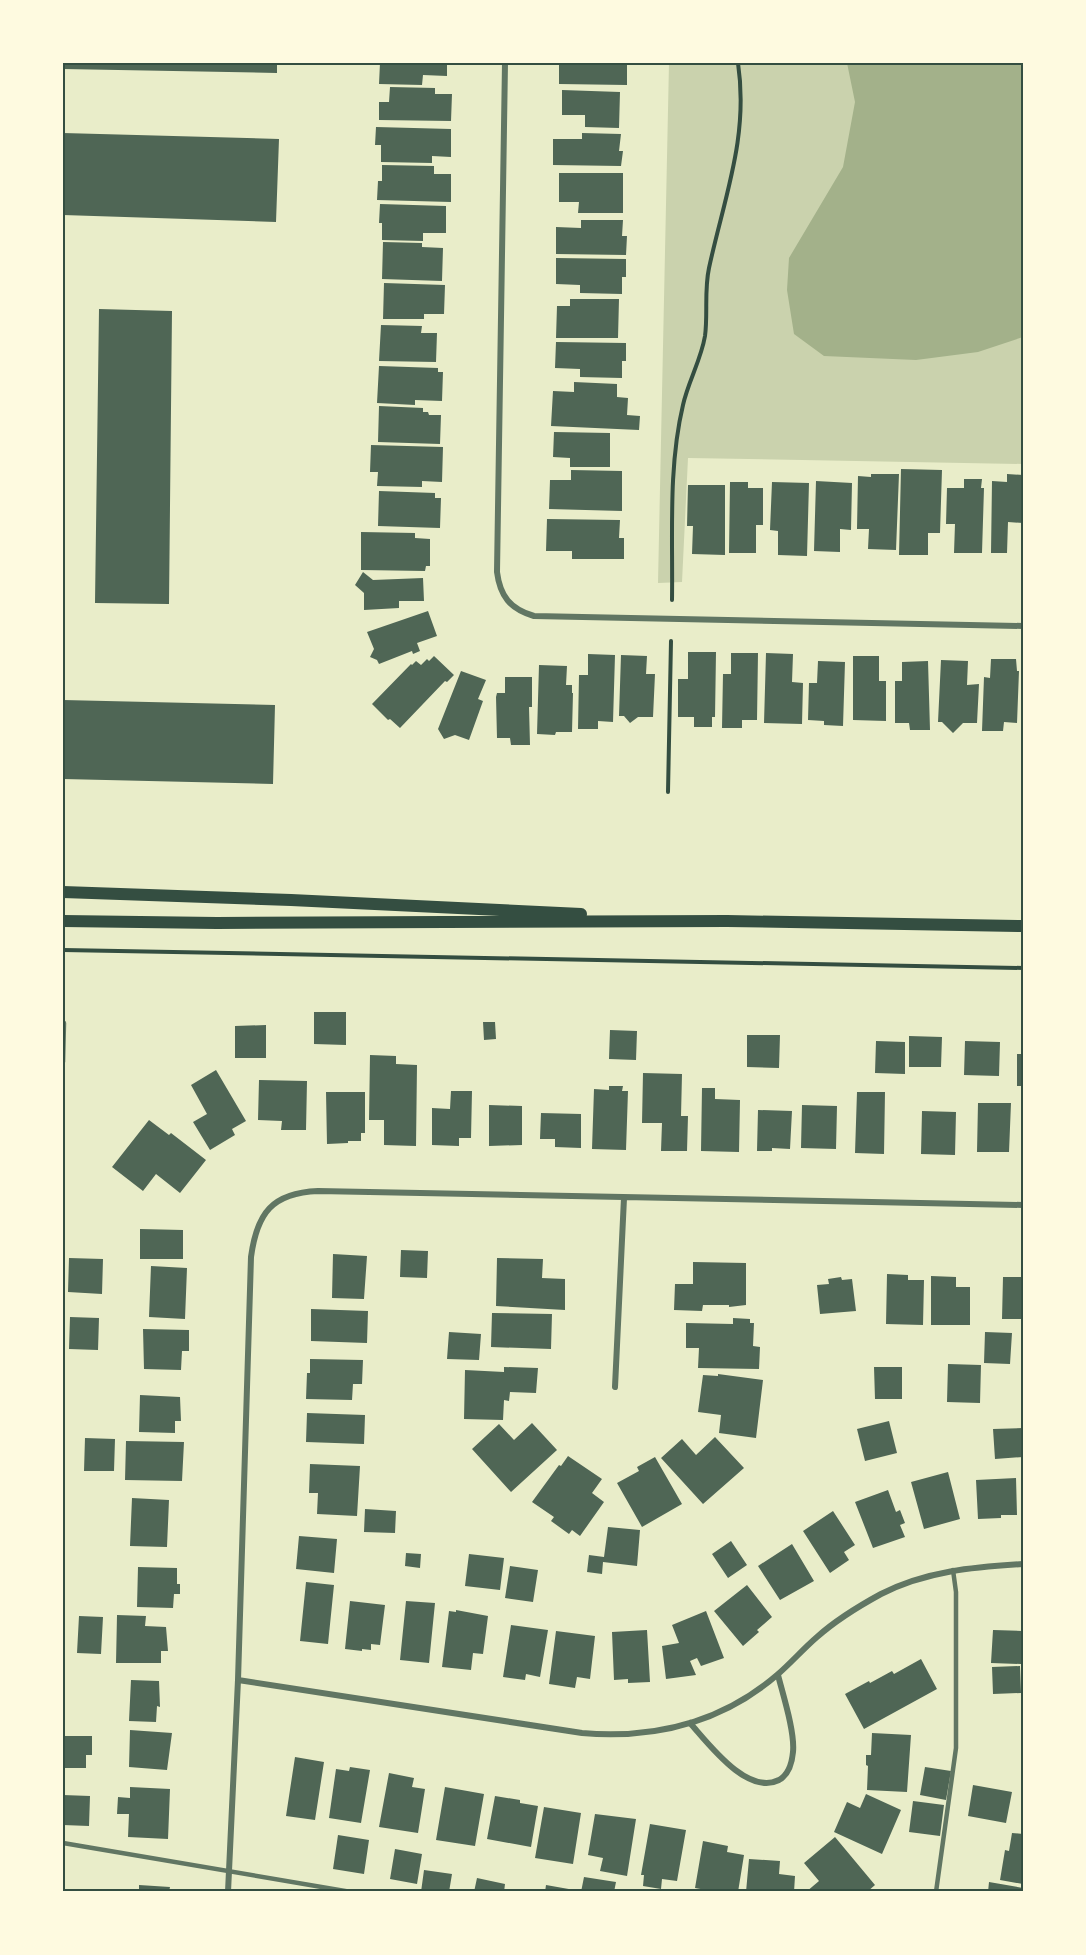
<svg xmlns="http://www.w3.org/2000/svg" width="1086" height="1955" font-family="'Asap Condensed',sans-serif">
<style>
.green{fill:#cad2ad}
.water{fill:#a3b18a}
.building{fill:#4f6655}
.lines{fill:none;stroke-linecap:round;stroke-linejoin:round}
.path{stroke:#344e41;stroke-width:4}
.service{stroke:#617663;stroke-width:4.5}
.minor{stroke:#617663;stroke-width:6}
.secondary{stroke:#344e41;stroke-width:12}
.neatline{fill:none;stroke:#344e41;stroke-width:2}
</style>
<rect width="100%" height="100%" fill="#e9edc9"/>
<path class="green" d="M669,63H1023V464L688,458L682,582L658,583Z"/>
<path class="water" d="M847,63H1023V337L978,352L916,360L824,356L794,334L787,290L789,258L843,167L855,102Z"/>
<path class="building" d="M63,63H277V73L63,69Z
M380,63H447V76L423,75L422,85L379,84Z
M559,63H627V85L559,84Z
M390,87L435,88V94H452L451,121L379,120V102H389Z
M562,90L620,92L619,128L585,127V115H562Z
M376,127L451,129V157L432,156V163L381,162V145H375Z
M63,133L279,139L276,222L63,215Z
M582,133L621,134L619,151H623L621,166L553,165V139H582Z
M382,165L434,166V174H451V202L377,200L378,181H382Z
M559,173H623V213H578L579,202H559Z
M380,204L446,206V233H423V241L382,240V223H379Z
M581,220H623L622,236H627L626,255L556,254V227L581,228Z
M383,242L422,243V247L443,248L442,281L382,279Z
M556,258L626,259V277H622V294L580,293V285L556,284Z
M384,283L445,285L444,314H424V319H383Z
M570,299H619L618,338H556L557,306H570Z
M99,309L172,311L169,604L95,603Z
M381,325L422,326L421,333H437L436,362L379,361Z
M556,342L626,343V361H622V378L580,377V369L555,368Z
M379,366L438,368V372H443L442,401L415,400V405L377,403Z
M574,382L617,384V397L628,398L627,415L640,416L639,430L551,426L553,391L574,392Z
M379,406L423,408V412H428L429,415H441L440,444L378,442Z
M554,432L610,433V467H570V458L553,457Z
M371,445L443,447L442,482L422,481V487L377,486L378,472H370Z
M901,469L942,470L940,533H928V555H899Z
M571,470L622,471V511L549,509L550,480H571Z
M871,474H899L896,550L868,549L869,529H857L858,476L871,477Z
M1007,474L1023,475V523L1008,522L1007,553H991L992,481L1007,482Z
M964,479H982L981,488H984L982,553H954L955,524H946L947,488H964Z
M816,481L852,483L851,530L840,529V552L814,551Z
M730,482H748V488H763V525H756V553H729Z
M772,482L809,483L807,556L778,555V531L770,530Z
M688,485H725V555L692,554L693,526H687Z
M379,491L435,493V498H441L440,528L378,526Z
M547,519L620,520L619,538H624V559H572V551H546Z
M361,532L415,533V538L430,539V566H426L425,571L361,570Z
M363,572L373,580L423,578L424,601H399V608L364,610V593L355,585Z
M428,611L437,636L417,643L420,651L413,654L412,651L379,664L377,660L370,657L374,649L367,632Z
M688,652H716L715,717H712V727H694V717H678V679H688Z
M731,653H758L757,720H742V728H722L723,674H731Z
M766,653L793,654L792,682L803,683L802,724L764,723Z
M588,654L615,655L613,722L598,721V729H578L579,675H588Z
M621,655L647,656L646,674H655L653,717H638L630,723L624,716H619Z
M434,656L454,675L447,682L445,681L400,728L390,719L388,720L372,704L411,664L412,665L416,661L421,665L427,659L429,661Z
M853,656H879V681H886V721L853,720Z
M991,659H1016L1017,671H1019L1017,723L1004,722L1003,731H982L984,677L990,678Z
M941,660L968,661L967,685L979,684L977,723H963L953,733L942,722H938Z
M818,661L845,662L843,726L824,725V721L808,720L809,683H817Z
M928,661L930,730H910L909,723H895V681H902V662Z
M539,665L567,666L566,685H572V693H573L572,732H556L555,735L537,734Z
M461,671L486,680L478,699L483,701L469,740L455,735L444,739L438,729Z
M505,677H532V707H529L530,745H511L510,738H497L496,697L497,693H505Z
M63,700L275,705L273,784L63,779Z
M314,1012H346V1045L314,1044Z
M483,1022H495L496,1039L484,1040Z
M266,1025V1058H235V1026Z
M610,1030L637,1031L636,1060L609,1059Z
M747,1035H780L779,1068L747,1067Z
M909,1036L942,1037L941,1067H909Z
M876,1041L905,1042V1074L875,1073Z
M965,1041L1000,1042L999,1076L964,1075Z
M1017,1054H1023V1086H1017Z
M370,1055L396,1056V1064L417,1065L416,1146L384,1145V1120H369Z
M216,1070L246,1121L232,1129L235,1135L210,1150L193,1122L207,1114L191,1085Z
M643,1073L682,1074L681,1116H688L687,1151H661L662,1123H642Z
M259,1080L307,1081L306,1130H281L282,1121L258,1120Z
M609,1086H623L622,1091H628L626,1150L592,1149L594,1089L609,1090Z
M702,1088H715V1099L740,1100L739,1152L701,1151Z
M451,1091H472L471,1138H459V1146L432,1145V1108L450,1109Z
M326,1092H365V1133H361V1141H348V1143L327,1144Z
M857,1092H885L884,1154L855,1153Z
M978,1103H1011L1009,1152H977Z
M489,1105L522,1106V1145L489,1146Z
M802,1105L837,1106L836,1149L801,1148Z
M758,1110L792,1111L790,1149L772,1148V1151H757Z
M922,1111L956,1112L955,1155L921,1154Z
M541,1113L581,1114V1148L555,1147V1139H540Z
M149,1120L169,1135L171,1133L206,1160L180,1193L156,1174L143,1191L112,1167Z
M140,1229L183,1230V1259H140Z
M401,1250L428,1251L427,1278L400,1277Z
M333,1254L367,1256L364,1299L332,1298Z
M69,1258L103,1259L102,1294L68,1292Z
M497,1258L543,1259L542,1278L565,1279V1310L496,1306Z
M693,1262L746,1263V1305L729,1307V1305H703L702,1311L674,1310L675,1284H693Z
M151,1266L187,1268L185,1319L149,1317Z
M887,1274L908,1275V1280H924L923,1325L886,1324Z
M931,1276L956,1277V1287H970V1325H931Z
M841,1277L842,1280L852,1279L856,1311L820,1314L817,1285L829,1284L828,1279Z
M1003,1277H1023V1319H1002Z
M311,1309L368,1311L367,1343L311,1341Z
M492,1313L552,1314L551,1349L491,1347Z
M70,1317L99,1318L98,1350L69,1349Z
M733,1318L750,1319V1323H754L753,1346L760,1347L759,1369L698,1368L699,1348H686V1323L733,1324Z
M143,1329L189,1330V1351H182L181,1370L144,1369Z
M449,1332L481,1334L479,1360L447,1359Z
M985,1332L1012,1333L1010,1364L984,1363Z
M310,1359L363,1360L362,1384H353L352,1400L306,1399L307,1373H310Z
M948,1364L981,1365L980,1403L947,1402Z
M504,1367L538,1368L536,1393L510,1392L509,1401L504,1400L503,1420L464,1419L465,1370L504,1372Z
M874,1367H902V1399H875Z
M718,1374L763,1380L756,1438L719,1433L721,1415L698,1412L703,1375L718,1376Z
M140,1395L180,1397L181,1421H175V1433L139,1432Z
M307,1413L365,1415L364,1444L306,1442Z
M889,1421L897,1453L865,1461L857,1429Z
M532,1423L557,1450L511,1492L472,1449L499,1424L514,1440Z
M1023,1428V1457L995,1459L993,1429Z
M715,1437L744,1468L703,1504L661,1458L682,1439L696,1455Z
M85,1438L115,1439L114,1471H84Z
M126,1441L184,1442L182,1481L125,1480Z
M568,1456L602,1479L592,1493L604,1502L580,1536L572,1530L569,1534L551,1521L554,1517L532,1502L559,1465L561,1466Z
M655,1457L682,1504L642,1527L617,1483L639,1471L637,1467Z
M310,1464L360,1466L357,1516L317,1514L318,1493H309Z
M948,1472L960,1519L924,1529L911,1482Z
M1016,1478L1017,1515H1001V1518L978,1519L976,1480Z
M888,1490L896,1512L900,1510L905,1523L900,1525L905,1537L873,1548L855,1502Z
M132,1498L169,1500L167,1547L130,1546Z
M365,1509L396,1511L395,1533L364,1532Z
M833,1511L855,1545L844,1552L849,1560L830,1573L803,1531Z
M608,1527L640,1530L637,1566L603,1562L602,1574L587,1572L589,1555L604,1557Z
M299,1536L337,1539L334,1573L296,1569Z
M731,1541L747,1565L728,1578L712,1554Z
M792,1544L814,1581L780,1600L758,1566Z
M406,1553L421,1554L420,1568L405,1566Z
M469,1554L504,1558L500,1590L465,1586Z
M510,1566L538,1570L533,1602L505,1598Z
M138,1567L177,1568V1584H180V1594H174L173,1608L137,1607Z
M306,1582L334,1585L328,1644L300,1641Z
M747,1585L772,1617L757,1630L759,1632L743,1646L714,1611Z
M350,1601L385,1605L380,1645L371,1644V1650L362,1649V1651L345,1649Z
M406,1601L435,1603L429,1663L400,1660Z
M456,1610L488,1616L483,1654L473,1653L471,1670L442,1667L449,1611L456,1612Z
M706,1611L724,1658L701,1666L697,1658L690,1661L696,1675L666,1679L662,1646L679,1643L672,1625Z
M117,1615L146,1616L145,1626L166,1627L168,1651H161V1663H116Z
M79,1616L103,1617L101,1654L77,1653Z
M511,1625L548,1630L540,1677L526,1674L525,1680L503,1677Z
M647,1630L650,1682L628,1683V1679L614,1680L612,1632Z
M993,1630L1022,1631L1021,1664L991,1663Z
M556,1631L595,1636L590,1679L577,1677L575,1688L549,1684Z
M921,1659L937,1689L864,1729L845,1694L869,1681L870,1683L892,1671L894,1674Z
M1020,1666L1021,1693L993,1694L992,1667Z
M131,1680L159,1681L160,1707L157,1706L156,1722L129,1721Z
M130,1730L172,1733L167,1770L129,1767Z
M872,1733L911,1735L907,1792L867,1790L868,1766L866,1765V1755H871Z
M63,1736H92V1755H86V1768H63Z
M295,1757L324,1762L315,1820L286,1816Z
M350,1767L370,1770L361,1823L329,1818L336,1769L349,1771Z
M925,1767L951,1771L946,1800L920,1795Z
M389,1773L414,1778L412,1787L425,1789L418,1833L379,1827Z
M973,1785L1012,1792L1006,1823L968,1816Z
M130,1787L170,1789L168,1839L128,1837L129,1814H117L118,1797L130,1798Z
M445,1787L484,1794L475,1846L436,1840Z
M866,1794L901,1810L882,1854L834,1832L847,1802L860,1808Z
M63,1795L90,1796L89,1826L63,1825Z
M495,1796L520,1800V1803L538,1806L531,1847L487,1839Z
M913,1801L944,1805L940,1836L909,1832Z
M544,1807L581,1813L573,1864L535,1858Z
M595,1814L636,1819L627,1876L600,1871L603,1858L588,1855Z
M650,1824L686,1830L677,1881L662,1879L661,1889L643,1886L644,1875H641Z
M1012,1833L1023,1834V1884L1000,1880L1005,1850L1009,1851Z
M338,1835L369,1840L364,1874L333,1869Z
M835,1837L875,1885L867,1892H806L819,1881L804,1863Z
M703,1841L728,1846L727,1852L744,1855L738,1892H717L695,1888Z
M395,1849L422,1854L417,1884L390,1879Z
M749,1859L780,1861L779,1874L795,1876L794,1892H746Z
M424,1870L452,1874L449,1892H421Z
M584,1877L616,1882L614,1892H581Z
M477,1878L505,1884L504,1892H474Z
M989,1882L1023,1888V1892H988Z
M139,1885L170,1887L169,1892H139Z
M546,1885L580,1891V1892H545Z"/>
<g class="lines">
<path class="path" d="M672,600C673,536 668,468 683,405C688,382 701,360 705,336C708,314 704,291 709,268C724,198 749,137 738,63
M668,792L671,641
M63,950L1023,968"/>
<path class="service" d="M63,1062L64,1023
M63,1843L351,1892
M936,1892L956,1748V1592L953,1570"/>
<path class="minor" d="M505,63L497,572C500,596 510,609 534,616L1023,626
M615,1387L624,1198
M238,1680L582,1733C654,1739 721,1723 777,1675C791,1663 803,1649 817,1637C836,1620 859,1606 881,1594C926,1571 974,1567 1023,1564
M690,1723C708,1743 747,1796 779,1780C788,1775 792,1763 793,1752C795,1732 783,1695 778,1675
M228,1892L238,1680L251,1257C257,1213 272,1193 318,1191L1023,1205"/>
<path class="secondary" d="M63,892L291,900L581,914
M63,921L217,923L727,921L1023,926"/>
</g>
<rect width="1086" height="1955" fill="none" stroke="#fefae0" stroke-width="129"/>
<rect x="64" y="64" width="958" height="1826" class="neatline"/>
</svg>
